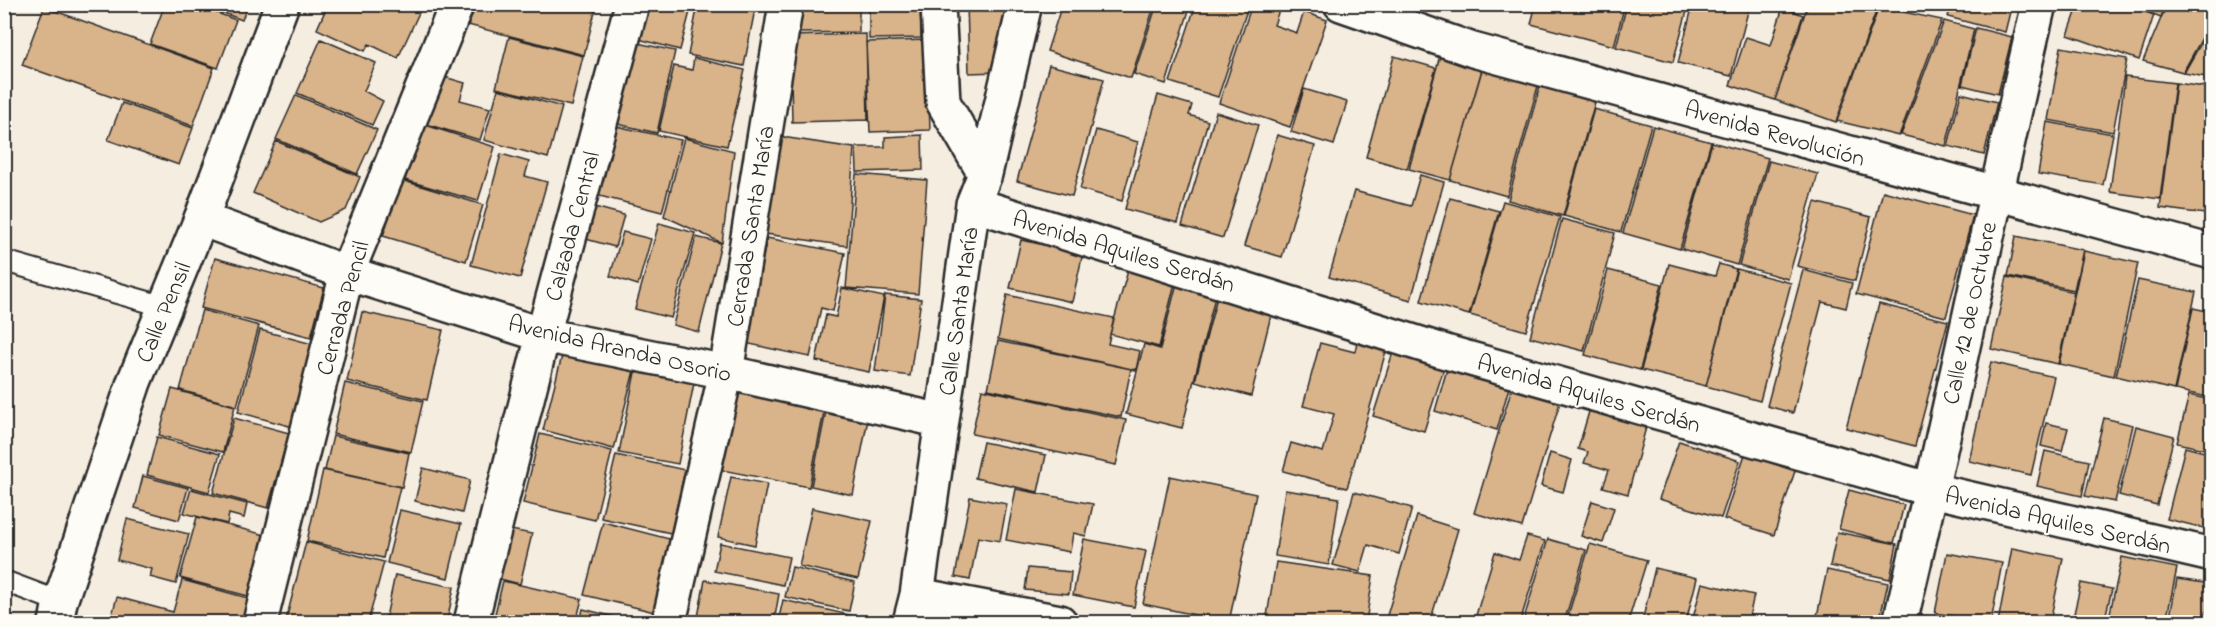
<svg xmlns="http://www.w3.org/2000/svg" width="2216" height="627" font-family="'Indie Flower',sans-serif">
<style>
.building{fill:#d9b38a;stroke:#2b2b2b;stroke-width:1.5}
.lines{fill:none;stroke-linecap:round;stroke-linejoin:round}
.service-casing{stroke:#2b2b2b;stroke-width:24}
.minor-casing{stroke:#2b2b2b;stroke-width:38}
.secondary-casing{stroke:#2b2b2b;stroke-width:38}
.service{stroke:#fdfcf7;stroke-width:20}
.minor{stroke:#fdfcf7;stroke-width:33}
.secondary{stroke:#fdfcf7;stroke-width:33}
.labels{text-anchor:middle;stroke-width:4.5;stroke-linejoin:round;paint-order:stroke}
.street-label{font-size:24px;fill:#2b2b2b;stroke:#fdfcf7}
</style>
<rect width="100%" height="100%" fill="#f6ede1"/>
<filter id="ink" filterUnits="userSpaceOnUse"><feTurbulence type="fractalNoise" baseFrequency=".0167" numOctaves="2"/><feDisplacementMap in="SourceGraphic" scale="12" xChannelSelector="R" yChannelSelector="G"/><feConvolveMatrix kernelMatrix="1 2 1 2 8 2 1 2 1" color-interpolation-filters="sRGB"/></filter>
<g filter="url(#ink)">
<path class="building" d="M165,4H193L236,20L218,68L150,44Z
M200,4H248L242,20Z
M328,4H423L398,58L369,44L365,51L317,29Z
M473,4H597L584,55L468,25Z
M640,4H692L680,50L631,37Z
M698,4H756L744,66L688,55Z
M802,4H859V32L798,33Z
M869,4H920L921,38L869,39Z
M967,4H1010L998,72L969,73Z
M1062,4H1155L1131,78L1047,51Z
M1157,4H1191L1166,84L1134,74Z
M1196,4H1249L1218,97L1170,82Z
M1252,4H1281L1274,25L1297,33L1304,12L1327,20L1290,127L1219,103Z
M1508,4H1533L1532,10Z
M1536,4H1625L1614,46L1531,24Z
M1627,4H1689L1673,62L1616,47Z
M1693,4H1750L1731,76L1678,63Z
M1808,4L1878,6L1836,122L1775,100Z
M1951,4H2012L2005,32L1948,17Z
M2079,4H2122L2154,15L2139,60L2068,35Z
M2140,4H2166L2161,17L2139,9Z
M2167,4H2212V20L2183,72L2143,61Z
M44,7L214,68L193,126L22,65Z
M1783,7L1803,15L1775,100L1730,85L1746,37L1771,45Z
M1879,7L1942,20L1899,136L1837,121Z
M1944,21L1974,29L1946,146L1901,135Z
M2212,24V78L2184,73Z
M1976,28L2012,37L1998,94L1962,85Z
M866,34L868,120L792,122L790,36Z
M509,37L583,56L571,106L496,88Z
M321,39L376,63L364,91L383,101L372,125L297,93Z
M927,40L930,130L870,132L866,42Z
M628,41L675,51L657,133L609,122Z
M2061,47L2127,59L2113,132L2048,120Z
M1442,48L1485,59L1450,180L1409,169Z
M1394,56L1436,68L1407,169L1366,157Z
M694,58L745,70L727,146L659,131L674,66L692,70Z
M1049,65L1104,79L1072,196L1017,181Z
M1482,70L1538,86L1507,196L1450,180Z
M441,76L465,83L460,100L490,108L480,140L426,124Z
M2125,77L2175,83L2160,199L2110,192Z
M2176,83L2212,88V215L2160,208Z
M1540,86L1595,102L1563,216L1508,200Z
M498,89L562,107L548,158L484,140Z
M1304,89L1347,102L1334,145L1291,132Z
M1961,93L1997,102L1984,155L1948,146Z
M296,95L377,130L357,174L276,139Z
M1158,95L1192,105L1189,115L1208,121L1178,223L1125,209Z
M122,103L193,128L179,165L108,140Z
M1594,109L1651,125L1621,232L1564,216Z
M1216,112L1258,125L1223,238L1182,226Z
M2047,122L2113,134L2103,185L2038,174Z
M422,124L495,147L478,201L405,180Z
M611,125L681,140L662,212L592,194Z
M1653,126L1711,142L1680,249L1623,233Z
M1096,130L1138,142L1122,201L1080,189Z
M922,135L923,170L857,172L856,147H885V137Z
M1277,135L1315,146L1282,257L1244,246Z
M782,137L854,148L847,246L766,234Z
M684,138L734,151L722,243L664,216Z
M276,141L360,177L346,210L319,222L253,193Z
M1712,142L1768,158L1737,265L1682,249Z
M501,154L529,162L525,176L547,182L520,278L471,265Z
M1769,161L1818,174L1788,279L1739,265Z
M856,174L927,180L918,294L846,288Z
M1420,175L1444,182L1411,300L1329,277L1354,191L1411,206Z
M401,180L483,205L466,261L383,236Z
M1883,191L1973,215L1946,317L1856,294Z
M1450,198L1499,211L1469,315L1421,301Z
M1503,201L1560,217L1526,331L1470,315Z
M1815,202L1871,217L1855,281L1797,266Z
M591,206L624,215L615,247L582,238Z
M1562,219L1615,233L1584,351L1530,337Z
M659,223L695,233L671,318L635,309Z
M623,232L651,239L638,285L610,276Z
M2016,236L2083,250L2074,290L2008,276Z
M696,237L721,243L699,332L673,325Z
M767,238L845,253L833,311L821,308L810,357L745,343Z
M1021,240L1083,253L1072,302L1010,288Z
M2084,251L2138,263L2114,376L2059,364Z
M215,258L324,288L311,337L201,308Z
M1669,264L1715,276L1719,264L1736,269L1706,386L1641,370Z
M1129,267L1176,279L1159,347L1110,334Z
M1737,269L1791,283L1760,401L1706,386Z
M1608,270L1662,284L1640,370L1585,355Z
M1803,270L1852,283L1846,308L1822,302L1793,413L1767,406Z
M2007,277L2074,292L2058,364L1991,349Z
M1178,279L1217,289L1182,428L1126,414L1144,344L1160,349Z
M2138,280L2196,292L2174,390L2116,376Z
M842,288L884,297L869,372L816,361L826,315L836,317Z
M1218,293L1273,307L1251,396L1195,381Z
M885,295L921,299L910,376L875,371Z
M1007,295L1114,318L1108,344L1140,351L1136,370L998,339Z
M1879,304L1948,321L1915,446L1846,428Z
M2193,308L2212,312V398L2175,390Z
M202,310L259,326L237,406L180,390Z
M362,312L443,330L427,400L347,381Z
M260,330L316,345L293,427L238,412Z
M998,341L1131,369L1121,417L988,389Z
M1320,343L1355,352L1357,343L1386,351L1347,488L1283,471L1291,443L1323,452L1334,414L1303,406Z
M564,348L635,367L614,449L543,430Z
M1394,349L1445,365L1424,431L1373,416Z
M1449,362L1511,380L1497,430L1435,411Z
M1991,362L2054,377L2031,475L1969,461Z
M635,372L694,383L678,464L619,453Z
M1514,381L1562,396L1522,527L1474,513Z
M345,383L423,401L411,452L333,434Z
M172,389L235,406L223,452L159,435Z
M739,389L825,407L809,487L722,470Z
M982,389L1126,420L1116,465L972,434Z
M2189,395L2206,399L2205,405L2212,406V422L2205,449L2177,443Z
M1591,405L1648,420L1628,494L1603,487L1609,470L1584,463L1588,452L1578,449Z
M826,411L868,419L853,495L811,486Z
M234,418L289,433L268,508L213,493Z
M2104,418L2133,425L2115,502L2085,496Z
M2046,423L2068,428L2062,451L2041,446Z
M2136,426L2174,436L2157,505L2119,495Z
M540,434L612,451L595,520L523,503Z
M333,436L409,453L402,487L325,470Z
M157,437L220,454L209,492L147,475Z
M1679,441L1740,461L1721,518L1659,499Z
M983,442L1046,455L1038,492L975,478Z
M2185,447L2212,454V530L2167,519Z
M2045,451L2089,461L2082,496L2037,486Z
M1550,453L1572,460L1563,492L1541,486Z
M1745,454L1795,471L1774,535L1724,519Z
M616,455L685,470L671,533L601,518Z
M423,468L470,480L462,513L415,501Z
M323,470L400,487L383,558L307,541Z
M143,476L188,488L179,520L135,508Z
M1170,476L1256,494L1229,622L1143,604Z
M731,477L767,484L755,545L718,537Z
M191,489L247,504L244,518L229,514L227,524L184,513Z
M1016,489L1093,504L1086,536L1073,533L1070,552L1006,540Z
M1285,490L1339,498L1329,565L1275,556Z
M1849,490L1904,505L1894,543L1839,529Z
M1354,492L1412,508L1399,554L1368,545L1360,572L1333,565Z
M970,497L1007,504L1000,541L978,537L970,580L955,577Z
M1592,501L1614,508L1603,543L1581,536Z
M812,508L872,521L858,579L799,566Z
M400,510L461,524L448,578L387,563Z
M1417,516L1458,529L1430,622H1385Z
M197,517L265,535L248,596L180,578Z
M127,519L189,534L176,584L150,577L152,569L117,560Z
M603,522L677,541L659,613L584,595Z
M511,530L532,534L520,584L500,579Z
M1837,532L1897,544L1890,579L1830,566Z
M1527,536L1545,541L1520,622H1474L1495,552L1519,560Z
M1084,539L1146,551L1134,607L1073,595Z
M1548,539L1586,550L1564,622H1523Z
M306,542L384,562L368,622H297L286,620Z
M720,543L789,557L783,585L714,571Z
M1590,544L1647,560L1628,622H1566Z
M2012,548L2063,558L2050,622H1998Z
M1947,553L2002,563L1991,622L1935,613Z
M2122,557L2177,568L2166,622H2108Z
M1276,562L1373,576L1366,622H1266Z
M792,567L855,582L849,611L785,597Z
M1028,568L1071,572L1069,594L1025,590Z
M1655,568L1697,578L1686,622H1642Z
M1827,570L1888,583L1879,622H1849L1817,616Z
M395,575L454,587L447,622H385Z
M2177,579L2212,584V622H2169Z
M182,580L255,600L249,622H110L117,597L173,612Z
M705,580L779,594L774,622H697Z
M503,581L582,599L576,622H493Z
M1702,583L1754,595L1748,622H1692Z
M2081,583L2112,589L2104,622H2072Z
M783,600L854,616L853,622H778Z
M583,609L635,622H580Z
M1439,616L1461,622H1437Z"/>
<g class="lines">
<g class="service-casing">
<path id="service" d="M4,261L166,307
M4,581L60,602"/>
</g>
<g class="minor-casing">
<path id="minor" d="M938,4L943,102L985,174
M1341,4L1473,50L2212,252
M973,204L1446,352L1932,490L2212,555
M201,219L347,273L543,335L726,372L942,421
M917,595L1060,622
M260,622L347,273L457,4
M471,622L543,335L632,4
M669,622L726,372L786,4
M910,622L917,595L973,204L985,174L1025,4
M1900,622C1950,417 1991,210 2039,4"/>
</g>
<g class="secondary-casing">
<path id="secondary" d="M56,622L60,602L134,382L201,219L282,4"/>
</g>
<use href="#service" class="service"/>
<use href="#minor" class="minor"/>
<use href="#secondary" class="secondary"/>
</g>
</g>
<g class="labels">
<g class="street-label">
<text transform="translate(1775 133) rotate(16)" y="8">Avenida Revolución</text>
<text transform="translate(572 226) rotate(-75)" y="8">Calzada Central</text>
<text transform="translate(750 226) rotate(-81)" y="8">Cerrada Santa María</text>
<text transform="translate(1124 251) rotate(17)" y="8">Avenida Aquiles Serdán</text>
<text transform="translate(342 308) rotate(-74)" y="8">Cerrada Pencil</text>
<text transform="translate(958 311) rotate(-82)" y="8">Calle Santa María</text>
<text transform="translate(163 312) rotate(-67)" y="8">Calle Pensil</text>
<text transform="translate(1969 313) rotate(-78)" y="8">Calle 12 de Octubre</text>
<text transform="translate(620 348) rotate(13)" y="8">Avenida Aranda Osorio</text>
<text transform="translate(1589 393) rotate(16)" y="8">Avenida Aquiles Serdán</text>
<text transform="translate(2058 520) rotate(13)" y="8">Avenida Aquiles Serdán</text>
</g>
</g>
<rect width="2216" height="627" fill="none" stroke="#fdfcf7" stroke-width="24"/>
<rect x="12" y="12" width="2192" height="603" fill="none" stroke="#2b2b2b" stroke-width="2" filter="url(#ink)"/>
</svg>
